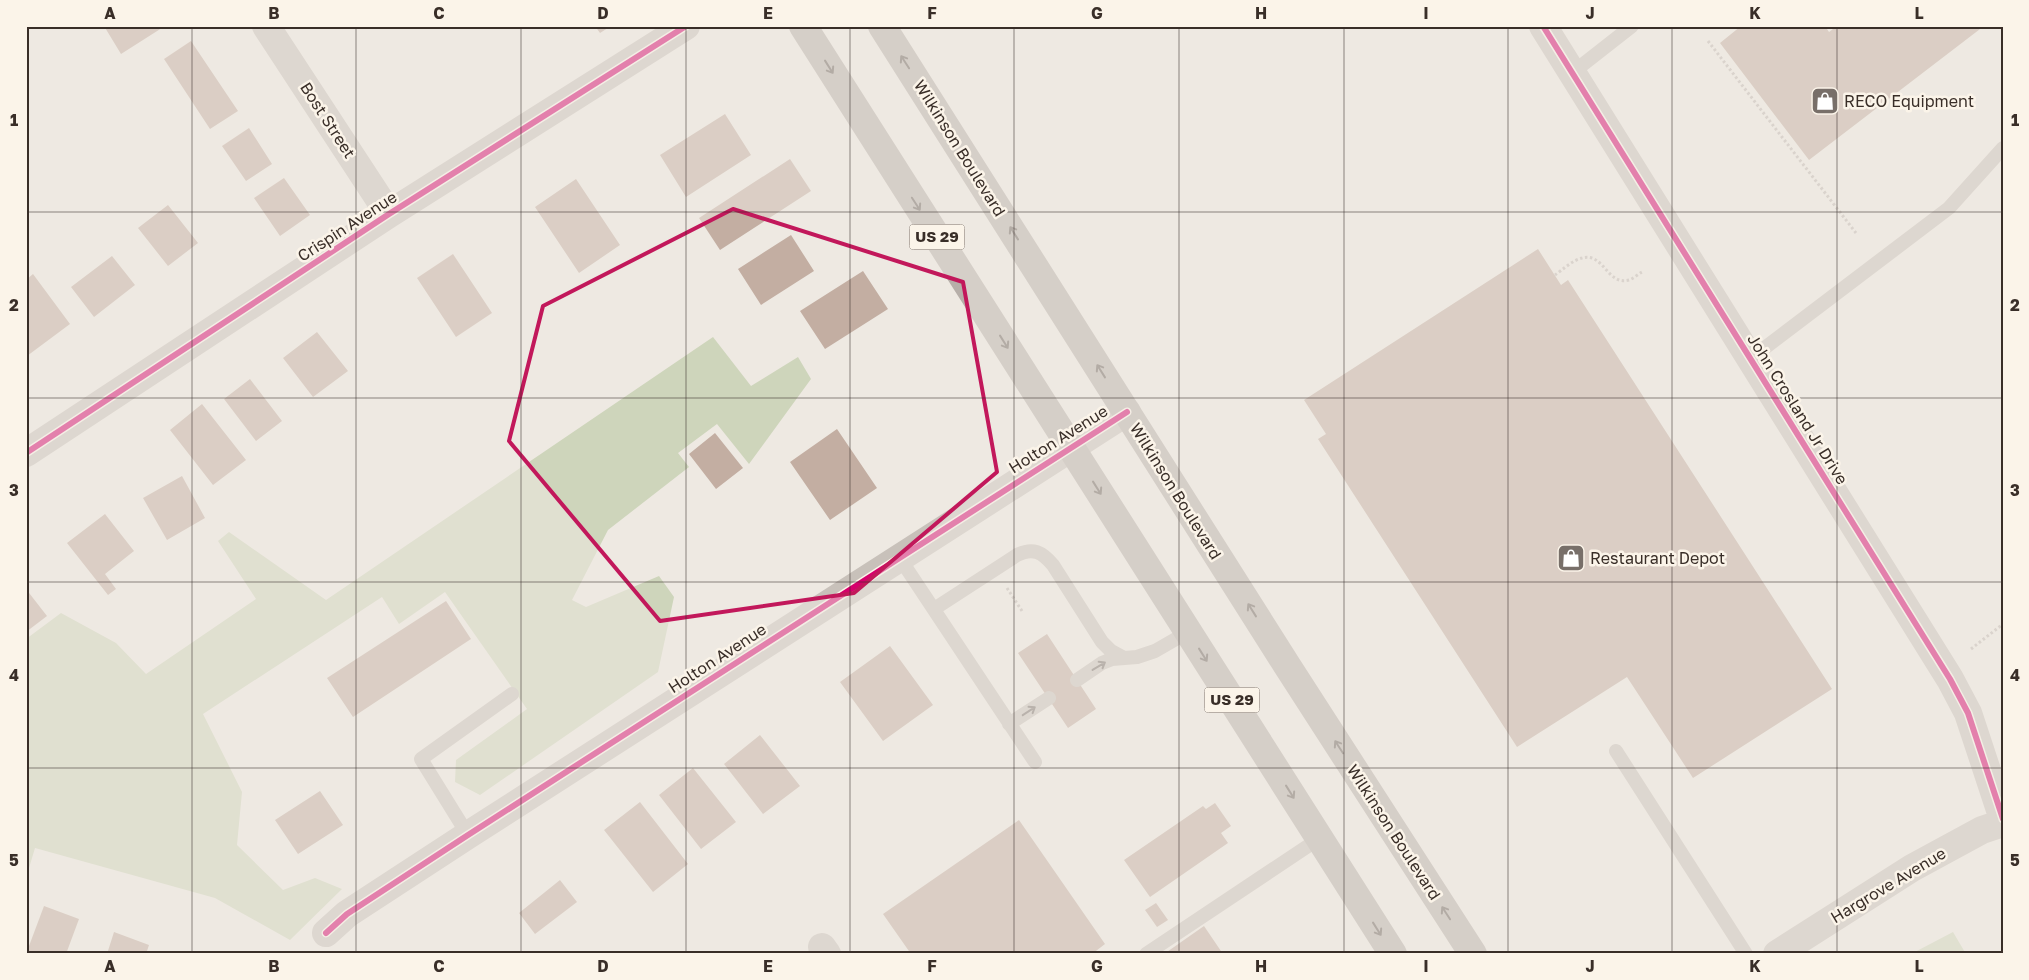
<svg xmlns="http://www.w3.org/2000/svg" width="2029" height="980" font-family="'Golos Text',sans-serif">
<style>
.green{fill:#ced5bb}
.building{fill:#c3aea2}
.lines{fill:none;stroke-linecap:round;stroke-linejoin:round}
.path{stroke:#c0b9b3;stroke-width:3;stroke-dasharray:2.5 2.5;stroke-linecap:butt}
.service{stroke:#c8c1ba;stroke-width:14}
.minor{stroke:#c8c1ba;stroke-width:28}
.primary{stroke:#b7afa9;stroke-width:28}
.cycleway-casing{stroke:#fbf4e9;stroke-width:9}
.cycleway{stroke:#d6006c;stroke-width:6}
.oneway{stroke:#6b625c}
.oneway2{stroke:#79706a}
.marked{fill:none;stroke:#c2185b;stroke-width:4;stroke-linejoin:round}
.grid{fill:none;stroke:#392e28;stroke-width:1;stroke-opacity:0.55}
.labels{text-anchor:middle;stroke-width:5;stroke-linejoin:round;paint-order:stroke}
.shield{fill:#fbf4e9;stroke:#736962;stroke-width:1}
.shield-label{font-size:15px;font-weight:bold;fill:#392e28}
.poi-label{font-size:16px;fill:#392e28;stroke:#fbf4e9;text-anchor:start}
.street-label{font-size:16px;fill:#392e28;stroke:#fbf4e9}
.neatline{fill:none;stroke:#392e28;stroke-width:2}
.grid-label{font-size:16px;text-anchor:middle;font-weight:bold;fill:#392e28}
</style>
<rect width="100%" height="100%" fill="#eee9e2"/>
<path class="green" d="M713,337L751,386L798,357L811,379L749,464L717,424L678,453L689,467L608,530L572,600L586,607L659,576L674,597L658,672L480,795L455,782L456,760L527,709L445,592L399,624L382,597L203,714L242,792L237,845L283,890L315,878L342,889L290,940L215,898L35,848L26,878V639L61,613L116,643L146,674L256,599L218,541L229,532L326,600Z
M1953,932L1966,954H1911Z"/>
<path class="building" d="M104,26H165L121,54Z
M595,26H611L600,33Z
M1741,26H1825L1829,32L1837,26H1984L1809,160L1720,43Z
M191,41L238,111L210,129L164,59Z
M725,114L751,155L686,197L660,155Z
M249,128L272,164L246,181L222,146Z
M790,159L811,191L720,250L699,218Z
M284,178L310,215L280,236L254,198Z
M576,179L620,245L579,273L535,207Z
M168,205L198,243L168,266L138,228Z
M791,235L814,271L761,305L738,269Z
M1538,249L1561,285L1568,280L1832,689L1693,778L1627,677L1517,747L1318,439L1326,434L1304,400Z
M453,254L492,313L456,337L417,278Z
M112,256L135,285L94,317L71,287Z
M863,271L888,309L825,349L800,311Z
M33,274L70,324L27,356L26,280Z
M317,332L348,371L313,397L283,358Z
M250,379L282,421L256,441L224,399Z
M202,404L246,460L213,485L170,430Z
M837,429L877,488L830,520L790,462Z
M715,433L743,468L716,489L689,454Z
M182,476L205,518L167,540L143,498Z
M105,514L134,551L105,574L116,589L108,595L67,543Z
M26,589L47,616L26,632Z
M446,601L471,639L353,717L327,678Z
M1047,634L1096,709L1068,728L1018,653Z
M890,646L933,705L883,741L840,682Z
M760,735L800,786L763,814L724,764Z
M693,768L736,822L701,849L659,795Z
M320,791L343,825L298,854L275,820Z
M640,802L688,864L653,892L604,830Z
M1215,803L1231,826L1221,833L1228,843L1150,897L1124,860L1203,806L1206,809Z
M1019,820L1105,944L1092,954H911L883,914Z
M560,880L577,902L535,934L519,913Z
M1156,903L1168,920L1157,927L1145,910Z
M44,906L79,919L66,954H26Z
M1204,926L1223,954H1164Z
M114,932L149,945L146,954H107Z"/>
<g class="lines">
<path class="path" d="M1708,41L1856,233
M1555,275C1562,270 1573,260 1582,258C1604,252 1607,286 1629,280C1633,279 1638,274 1642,272
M1007,588L1022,611
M1971,649L2003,624"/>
<path class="service" d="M1572,73L1632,26
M1750,359L1949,208L2003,148
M899,557L1035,762
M934,609L1017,555C1033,547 1042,552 1053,565L1102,642L1111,651L1122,657
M1077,680L1102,663L1112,659L1137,657L1155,651L1188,632
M1009,724L1049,698
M1616,751L1746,954
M468,835L421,759L512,694
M1146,954L1320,838"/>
<path class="minor" d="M266,26L389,214
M1543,26L1950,679L1968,713L2003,819
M26,453L389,214L686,26
M326,933L347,914L468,835L1127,412
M822,947L827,954
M1777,954L1912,868L1982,830L2003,823"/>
<path class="primary" d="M803,26L1393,954
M882,26L1288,667L1473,954"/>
<g class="cycleway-casing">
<path id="cycleway" d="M1543,26L1950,679L1968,713L2003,819
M26,453L389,214L686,26
M326,933L347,914L468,835L1127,412"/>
</g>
<use href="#cycleway" class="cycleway"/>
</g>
<defs><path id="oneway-shaft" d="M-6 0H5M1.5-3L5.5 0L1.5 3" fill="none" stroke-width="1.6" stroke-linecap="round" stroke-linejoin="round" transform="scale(1.25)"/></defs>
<g class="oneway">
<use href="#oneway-shaft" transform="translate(905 62) rotate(-123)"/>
<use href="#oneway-shaft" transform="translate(829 67) rotate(58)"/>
<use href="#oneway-shaft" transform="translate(916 204) rotate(57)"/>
<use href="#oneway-shaft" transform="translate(1014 233) rotate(-122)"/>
<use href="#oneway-shaft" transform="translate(1004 342) rotate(58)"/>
<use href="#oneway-shaft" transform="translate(1101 371) rotate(-122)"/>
<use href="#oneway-shaft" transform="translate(1097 488) rotate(58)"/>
<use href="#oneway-shaft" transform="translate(1252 610) rotate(-122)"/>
<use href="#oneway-shaft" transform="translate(1203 655) rotate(58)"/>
<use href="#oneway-shaft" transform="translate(1339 747) rotate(-123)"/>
<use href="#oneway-shaft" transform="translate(1290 792) rotate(58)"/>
<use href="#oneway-shaft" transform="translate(1446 913) rotate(-123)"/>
<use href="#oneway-shaft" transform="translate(1377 929) rotate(58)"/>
</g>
<g class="oneway2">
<use href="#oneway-shaft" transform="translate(1099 666) rotate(-31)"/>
<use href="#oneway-shaft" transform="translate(1029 711) rotate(-33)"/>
</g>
<path d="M0 0H2029V980H0ZM733,209L963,282L997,472L854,593L660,621L509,441L543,306Z" fill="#eee9e2" fill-opacity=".55" fill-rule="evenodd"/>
<path class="marked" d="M733,209L963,282L997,472L854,593L660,621L509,441L543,306Z"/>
<path class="grid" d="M192,26V954M356,26V954M521,26V954M686,26V954M850,26V954M1014,26V954M1179,26V954M1344,26V954M1508,26V954M1672,26V954M1837,26V954M26,212H2003M26,398H2003M26,582H2003M26,768H2003"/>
<defs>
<g id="shop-square" transform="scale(1.4375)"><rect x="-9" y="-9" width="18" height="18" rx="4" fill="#786f69" stroke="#fbf4e9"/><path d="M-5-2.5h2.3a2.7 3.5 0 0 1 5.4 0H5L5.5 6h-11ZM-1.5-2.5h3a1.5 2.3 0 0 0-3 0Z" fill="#fff"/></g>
</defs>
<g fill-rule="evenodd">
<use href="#shop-square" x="1825" y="101"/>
<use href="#shop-square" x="1571" y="558"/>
</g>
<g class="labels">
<g class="shield">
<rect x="909.5" y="224.5" width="55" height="25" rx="4"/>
<rect x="1204.5" y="687.5" width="55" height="25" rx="4"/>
</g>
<g class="shield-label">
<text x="937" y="242">US 29</text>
<text x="1232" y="705">US 29</text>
</g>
<g class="poi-label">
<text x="1844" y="107">RECO Equipment</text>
<text x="1590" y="564">Restaurant Depot</text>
</g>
<g class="street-label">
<text transform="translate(328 120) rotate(57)" y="6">Bost Street</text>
<text transform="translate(960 148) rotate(58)" y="6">Wilkinson Boulevard</text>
<text transform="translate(347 226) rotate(-33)" y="6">Crispin Avenue</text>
<text transform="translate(1798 409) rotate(58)" y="6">John Crosland Jr Drive</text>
<text transform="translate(1058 439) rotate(-32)" y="6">Holton Avenue</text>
<text transform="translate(1176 491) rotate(58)" y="6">Wilkinson Boulevard</text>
<text transform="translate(717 658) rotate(-33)" y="6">Holton Avenue</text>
<text transform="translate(1394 832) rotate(57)" y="6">Wilkinson Boulevard</text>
<text transform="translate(1888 885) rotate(-31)" y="6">Hargrove Avenue</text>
</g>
</g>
<rect width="2029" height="980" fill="none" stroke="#fbf4e9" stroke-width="55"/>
<rect x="28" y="28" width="1974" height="924" class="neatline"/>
<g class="grid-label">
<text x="110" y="19">A</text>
<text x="274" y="19">B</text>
<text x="439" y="19">C</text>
<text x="603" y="19">D</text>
<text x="768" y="19">E</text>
<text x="932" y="19">F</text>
<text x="1097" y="19">G</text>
<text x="1261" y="19">H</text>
<text x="1426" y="19">I</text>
<text x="1590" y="19">J</text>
<text x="1755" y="19">K</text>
<text x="1919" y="19">L</text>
<text x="14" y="126">1</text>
<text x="2015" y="126">1</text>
<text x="14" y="311">2</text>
<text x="2015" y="311">2</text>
<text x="14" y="496">3</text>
<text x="2015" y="496">3</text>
<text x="14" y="681">4</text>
<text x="2015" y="681">4</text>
<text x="14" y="866">5</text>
<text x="2015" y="866">5</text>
<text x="110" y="972">A</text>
<text x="274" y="972">B</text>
<text x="439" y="972">C</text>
<text x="603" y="972">D</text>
<text x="768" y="972">E</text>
<text x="932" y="972">F</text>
<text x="1097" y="972">G</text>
<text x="1261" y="972">H</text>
<text x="1426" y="972">I</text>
<text x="1590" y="972">J</text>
<text x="1755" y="972">K</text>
<text x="1919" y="972">L</text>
</g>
</svg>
